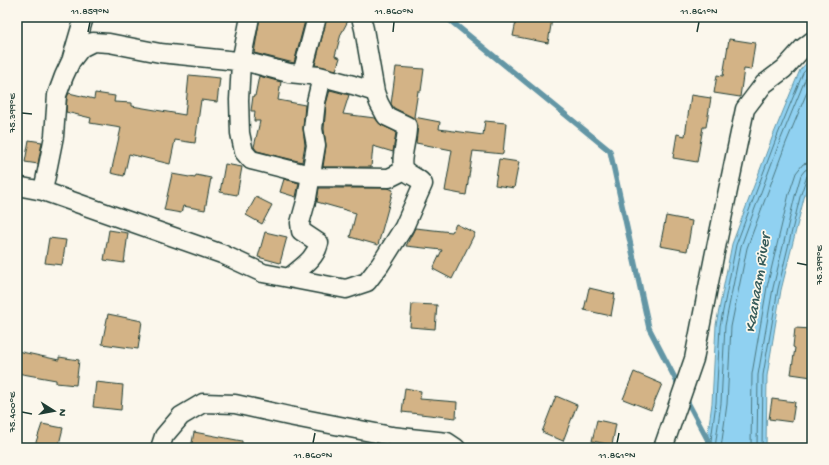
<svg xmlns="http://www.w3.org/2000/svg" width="829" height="465" font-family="'Gochi Hand',sans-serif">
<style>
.water{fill:#90d1f1;stroke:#6396a5}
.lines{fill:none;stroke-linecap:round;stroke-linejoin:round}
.shore{stroke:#4c7880;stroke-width:1}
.stream{stroke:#6396a5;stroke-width:5.5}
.building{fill:#d3b386;stroke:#1f3d34}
.minor-casing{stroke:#1f3d34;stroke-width:21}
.minor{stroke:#fbf7ec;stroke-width:18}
.ticks{fill:none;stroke:#1f3d34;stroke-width:1.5}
.labels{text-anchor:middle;stroke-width:3.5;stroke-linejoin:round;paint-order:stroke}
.water-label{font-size:16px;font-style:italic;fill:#365b5a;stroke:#fbf7ec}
.neatline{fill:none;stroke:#1f3d34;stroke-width:1.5}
.ticks-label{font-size:10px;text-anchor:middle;fill:#1f3d34}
</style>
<rect width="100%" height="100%" fill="#fbf7ec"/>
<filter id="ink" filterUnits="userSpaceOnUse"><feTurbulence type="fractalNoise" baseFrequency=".025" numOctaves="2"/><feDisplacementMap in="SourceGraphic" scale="8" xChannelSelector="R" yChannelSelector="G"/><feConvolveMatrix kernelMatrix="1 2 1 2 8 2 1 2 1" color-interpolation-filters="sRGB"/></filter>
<g filter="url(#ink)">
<path class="water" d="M812,57V172L804,198L781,290L767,376L766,448H706L712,403L716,325L732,244L772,138L800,70Z"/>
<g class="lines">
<path class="shore" d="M710,448L716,403L720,326L736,245L776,139L803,73L812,63
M715,448L721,403L725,326L741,246L780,141L807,75L812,70
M721,448L727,404L731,327L747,248L786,143L812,80
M751,448L752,374L767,287L789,194L796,173L803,164L812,162
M757,448L758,375L773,288L795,196L801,175L805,170L812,168
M762,448L763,375L778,289L800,197L807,176L809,174L812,173"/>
<path class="stream" d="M446,17L610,151L649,328L680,388
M685,397L712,448"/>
</g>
<path class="building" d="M260,17H306L294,63L254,53Z
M327,17H350L341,34L335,56L340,58L336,70L315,65Z
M517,17H542L552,19L548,43L513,36Z
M729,39L755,43L751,70L744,69L740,97L714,93L717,75L723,76Z
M396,67L424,69L421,91H418L414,117L440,122L439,129L483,135L485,121L506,123L503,154L473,151L466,195L445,191L452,150L416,143L418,126L416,120L412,117L394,108L391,104Z
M189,75L220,78L217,102L201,100L195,143L175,140L170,164L129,154L124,176L111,173L121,128L90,123L91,118L66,112L67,97L69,93L94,99L95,93L115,96L114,102L132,103V106L185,115Z
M259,76L281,82L278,100L305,105L303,128L305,145L302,162L257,151L254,147L260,121H254L255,111H251L253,96H255Z
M330,90L349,95L343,114L375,118L381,125L396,132L393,152L373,146L371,167H323L326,146L324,129L326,104Z
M691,95L711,98L706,127H703L697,162L673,158L677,134L685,136Z
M29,140L42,142L38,164L25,162Z
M499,159L519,162L514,188L495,185Z
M225,164L242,167L237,195L220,192Z
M172,174L195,178L196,175L211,178L205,210L183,206L181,213L164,210Z
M284,179L299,183L296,197L280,192Z
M319,188H388L393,190L378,245L350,237L356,213L317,202Z
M256,197L272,205L262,224L246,215Z
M666,216L692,221L687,251L660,246Z
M456,224L475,233L452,279L433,269L442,250L406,246L415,228L452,232Z
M109,230L128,233L124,263L104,260Z
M265,232L287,237L280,263L258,257Z
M49,238L66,240L62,265L45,263Z
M589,288L615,294L611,316L584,310Z
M412,304L437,305L435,329L410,327Z
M108,314L142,321L138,349L102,344Z
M795,328L812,329V377L791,374L795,348L793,347Z
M17,351L59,360V357L79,360L76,385L56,383V380L17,373Z
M634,372L662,384L651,410L623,399Z
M96,382L123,385L121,410L93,407Z
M405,388L421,391L420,399L457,402L456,418L402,412Z
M556,396L577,405L563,441L542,432Z
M772,399L795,402L792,422L769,419Z
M597,420L616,424L612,445L592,441Z
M42,424L63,428L58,448H34Z
M194,432L242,441V448H191Z"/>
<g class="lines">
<g class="minor-casing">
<path id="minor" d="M250,17L241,62L239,100L240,133L244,152L251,160L318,177L389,178L405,170
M361,17L364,29L375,92
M72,58L84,17
M302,74L317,17
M17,186L43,191L222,254L263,273L346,289L367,282L380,265L404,227L423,184C419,177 409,176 404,169C399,161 408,137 407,126L386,116L379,103L375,92L353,85L319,76L289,73L247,62L160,53L109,43L93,42L81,48L71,61L64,76L57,95L54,136L43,191
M289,278C301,267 315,260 319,243L301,231L300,223L307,198L316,145L313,129L316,102L322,77
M160,448L164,436L181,416L203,403L235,404L289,416L391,436L447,442L456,448
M663,448L694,359L714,257L745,109L764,84L784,69L803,48L812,41"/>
</g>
<use href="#minor" class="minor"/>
</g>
</g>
<path class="ticks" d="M88,32L90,22M393,32L394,22M697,32L699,22M22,113L32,114M797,263L807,265M22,412L32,414M313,443L315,433M617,443L619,433"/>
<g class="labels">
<g class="water-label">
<text transform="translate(756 283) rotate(-81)" y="6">Kaanaam River</text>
</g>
</g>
<rect width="829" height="465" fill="none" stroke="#fbf7ec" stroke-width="44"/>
<g transform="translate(54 411) rotate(101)" stroke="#fbf7ec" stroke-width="3" paint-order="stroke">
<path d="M0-3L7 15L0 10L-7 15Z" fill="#1f3d34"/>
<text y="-6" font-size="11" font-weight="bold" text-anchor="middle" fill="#1f3d34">N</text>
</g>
<rect x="22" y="22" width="785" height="421" class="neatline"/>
<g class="ticks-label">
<text x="90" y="14">11.859°N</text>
<text x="394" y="14">11.860°N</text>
<text x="699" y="14">11.861°N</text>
<text transform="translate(11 113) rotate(-90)" y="4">75.399°E</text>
<text transform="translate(818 265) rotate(-90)" y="4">75.399°E</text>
<text transform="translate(11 412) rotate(-90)" y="4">75.400°E</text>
<text x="313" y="458">11.860°N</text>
<text x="617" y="458">11.861°N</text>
</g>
</svg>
